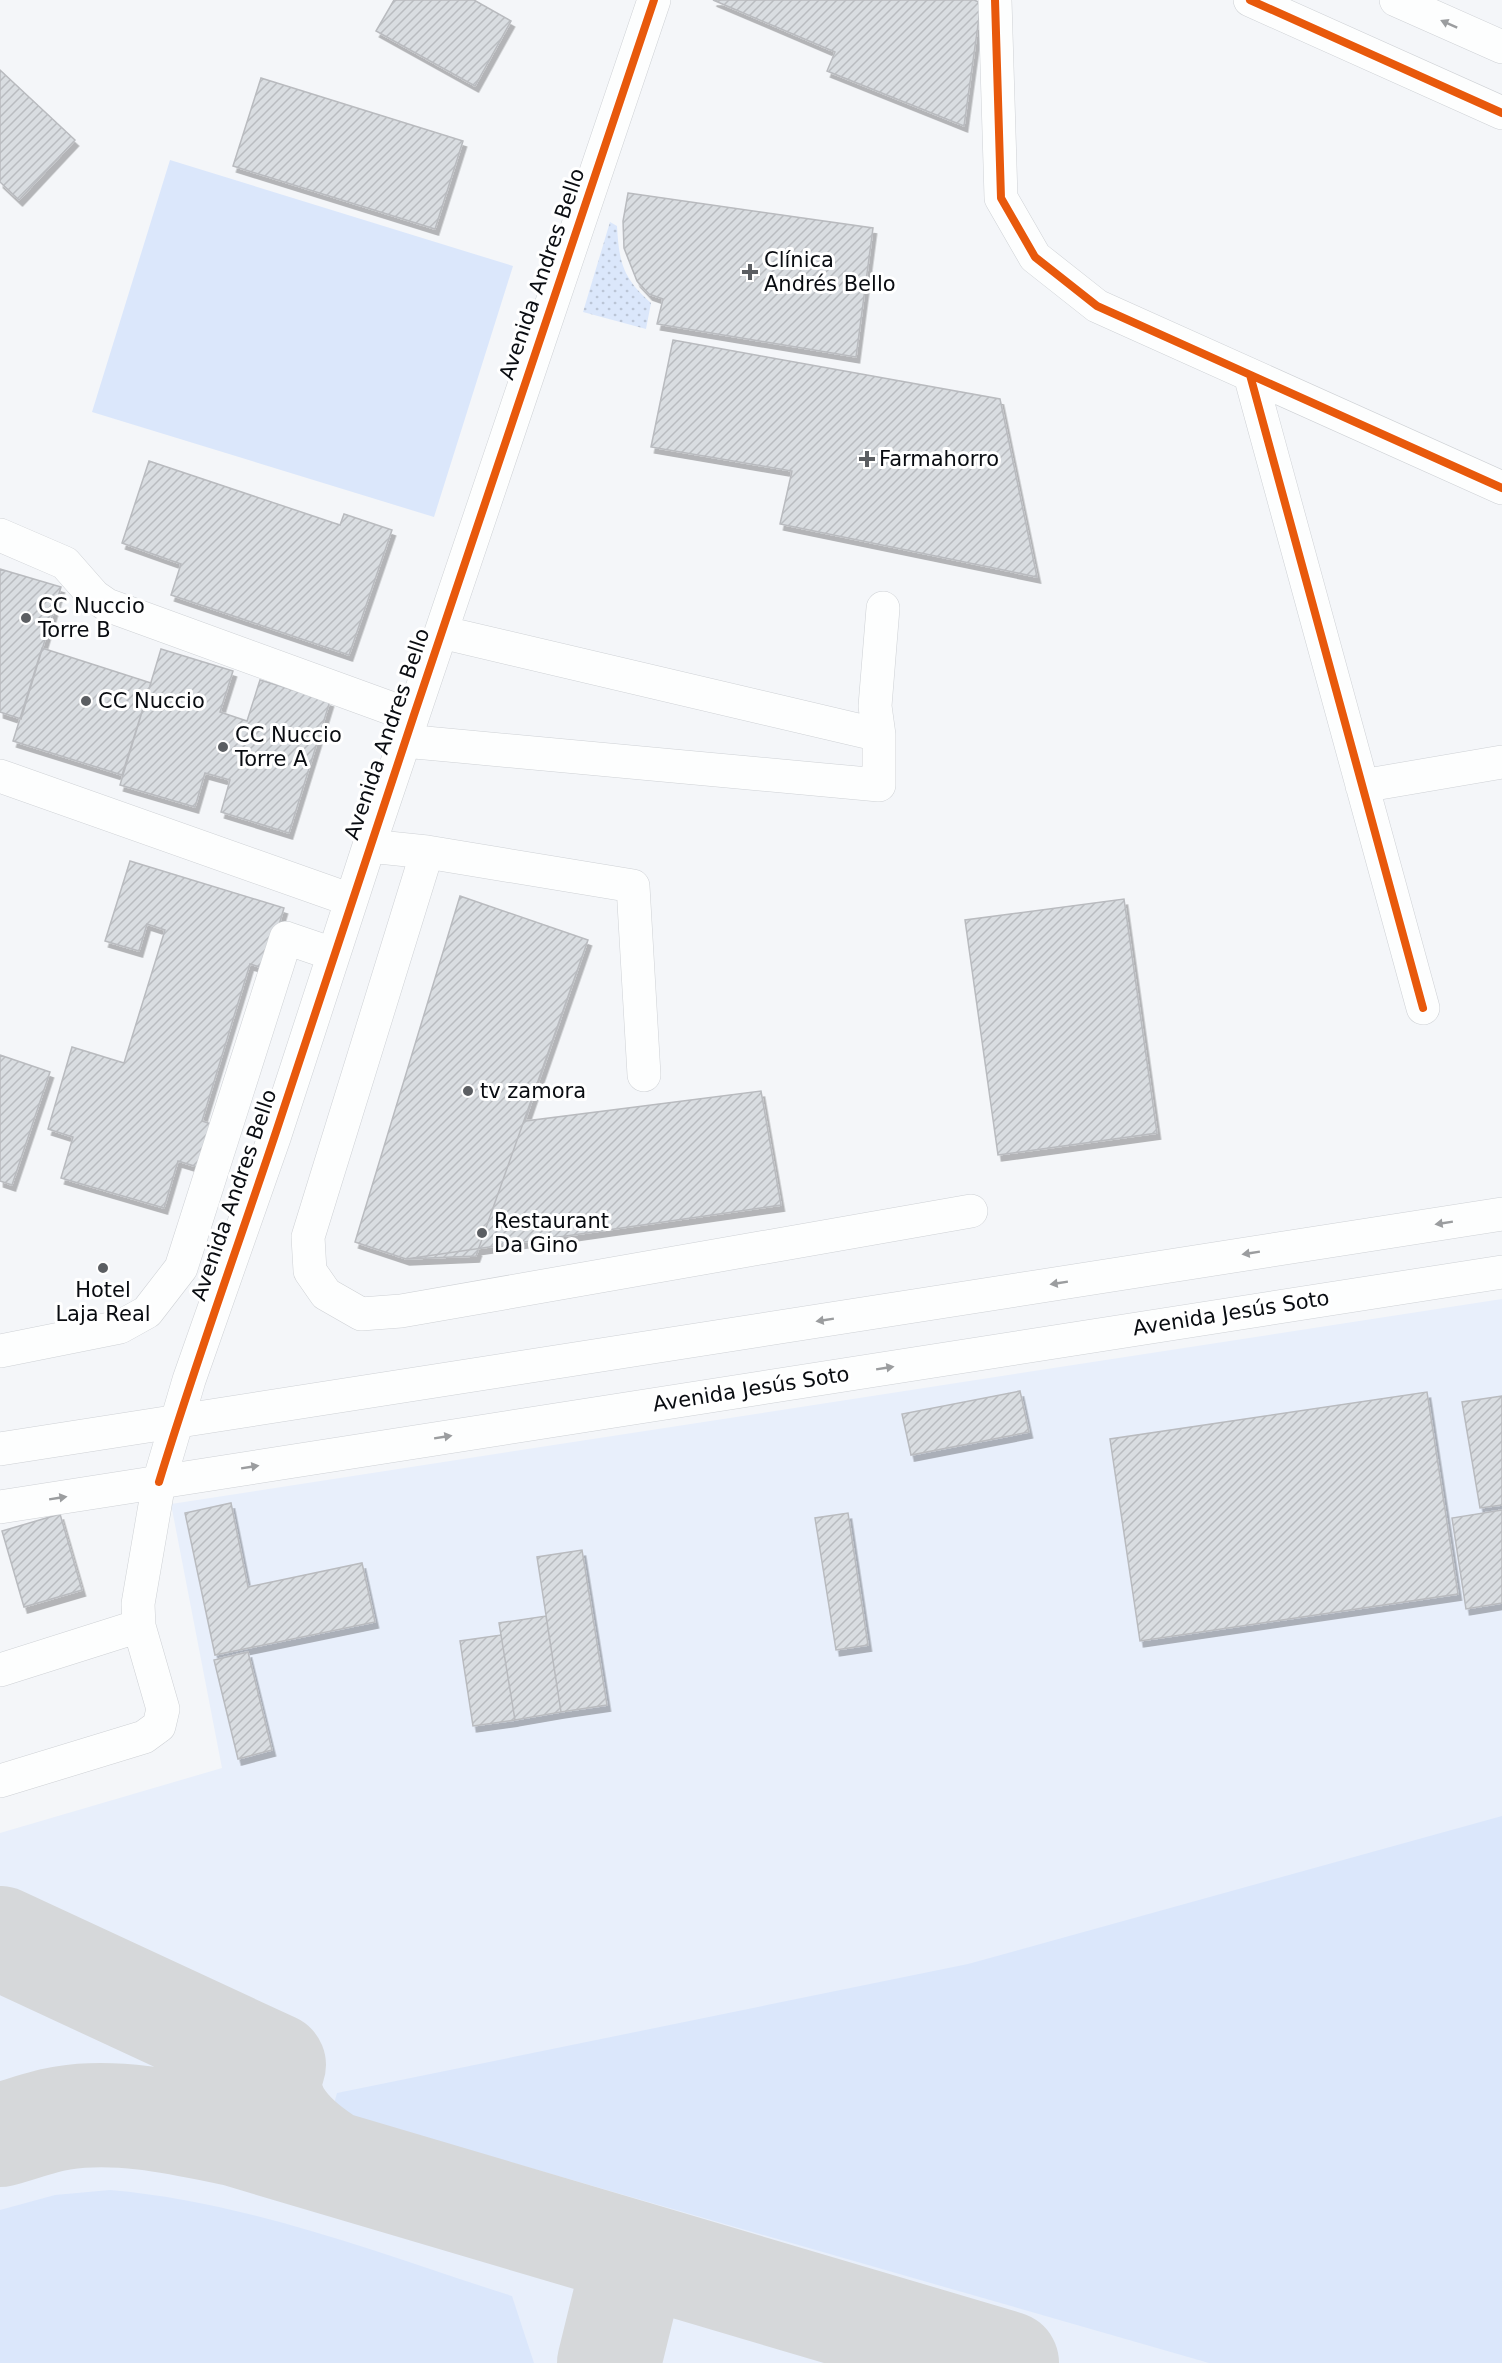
<svg xmlns="http://www.w3.org/2000/svg" width="1502" height="2363" font-family="'DejaVu Sans',sans-serif">
<style>
.built{fill:#e8effb}
.grass{fill:#dbe7fb}
.park{fill:url(#park-dots)}
.lines{fill:none;stroke-linecap:round;stroke-linejoin:round}
.taxiway{stroke:#d6d8da;stroke-width:104}
.building{fill:url(#building-hatch);stroke:#b9bbbf;stroke-width:1.5;filter:url(#shadow)}
.minor-casing{stroke:#ced1d5;stroke-width:34}
.major-casing{stroke:#ced1d5;stroke-width:34}
.minor{stroke:#fdfefe;stroke-width:33}
.major{stroke:#fdfefe;stroke-width:33}
.cycleway-casing{stroke:#fff;stroke-width:11}
.cycleway{stroke:#e8590c;stroke-width:8}
.oneway{fill:#9b9d9f}
.poi-dot{fill:#5b5e62;stroke:#fff;stroke-width:2}
.labels{text-anchor:middle;stroke-width:6;stroke-linejoin:round;paint-order:stroke}
.poi-label{font-size:21px;fill:#090c11;stroke:#fff;text-anchor:start}
.street-label{font-size:21px;fill:#090c11;stroke:#fff}
</style>
<defs>
<pattern id="park-dots" width="8" height="8" patternUnits="userSpaceOnUse" patternTransform="scale(1.5)"><rect width="8" height="8" fill="#dbe7fb"/><path d="M2 2h.1M6 6h.1" fill="none" stroke="#bbc5d6" stroke-width="1.8" stroke-linecap="round"/></pattern>
<pattern id="building-hatch" width="6" height="6" patternUnits="userSpaceOnUse" patternTransform="scale(1.5)"><rect width="6" height="6" fill="#d9dde1"/><path d="M-1 1l2-2M0 6l6-6M5 7l2-2" fill="none" stroke="#b9bcc0"/></pattern>
<filter id="shadow"><feDropShadow dx="3.5" dy="6" stdDeviation="0" flood-color="#0004"/></filter>
</defs>
<rect width="100%" height="100%" fill="#f4f6f9"/>
<path class="built" d="M1502,1299V2363H0V1833L222,1768L171,1504Z"/>
<path class="grass" d="M170,160L513,266L434,517L92,412Z
M1502,1816V2363H1209L332,2111L337,2093L968,1964Z
M110,2190C249,2202 380,2254 512,2296L534,2363H0V2210L55,2195Z"/>
<path class="park" d="M610,222L617,226C619,263 623,278 651,303L646,329L583,312Z"/>
<g class="lines">
<path class="taxiway" d="M0,1938L274,2065C258,2108 297,2141 330,2162
M0,2135C20,2130 42,2121 63,2118C118,2109 180,2123 234,2134L1007,2363
M609,2363L636,2253"/>
</g>
<path class="building" d="M394,0H474L511,21L475,86L376,31Z
M713,0H974L981,3L964,126L827,71L835,52Z
M0,70L75,140L19,200L0,182Z
M261,78L463,141L435,229L233,166Z
M628,193L873,228L856,357L657,324L663,299L649,294L637,281L624,248L623,221Z
M673,340L1000,399L1037,577L780,524L792,471L651,447Z
M149,461L340,525L344,514L392,530L349,655L171,595L181,564L122,543Z
M0,569L61,587L21,719L0,712Z
M42,648L151,683L122,775L13,741Z
M161,649L233,671L220,712L247,721L260,680L330,701L289,833L221,812L230,780L205,773L195,807L120,785Z
M130,861L284,908L266,969L250,964L202,1121L217,1126L204,1169L178,1161L164,1208L61,1178L73,1137L48,1129L72,1047L124,1063L165,930L147,924L139,951L105,941Z
M460,896L588,940L525,1121L761,1091L781,1205L406,1259L355,1242Z
M460,896L588,940L476,1256L406,1259L355,1242Z
M1124,899L1157,1133L998,1155L965,920Z
M0,1055L50,1072L12,1185L0,1181Z
M1020,1391L1029,1432L911,1455L902,1414Z
M1427,1392L1458,1594L1140,1641L1110,1439Z
M1502,1396V1505L1480,1508L1462,1402Z
M231,1503L248,1587L362,1563L375,1622L215,1655L185,1513Z
M1502,1510V1603L1466,1609L1452,1518Z
M848,1513L868,1645L836,1650L815,1518Z
M60,1514L82,1590L24,1607L2,1531Z
M582,1550L607,1705L561,1712L537,1557Z
M546,1616L561,1712L515,1720L499,1623Z
M501,1635L515,1720L473,1726L460,1641Z
M248,1652L272,1750L238,1759L214,1660Z"/>
<g class="lines">
<g class="minor-casing">
<path id="minor" d="M995,0L1001,198L1035,257L1097,306L1502,488
M1250,0L1502,113
M1396,0L1502,47
M1250,375L1423,1008
M0,535L65,563L94,596L107,605L412,716
M441,632L879,735
M404,741L879,785V735L875,706L883,608
M0,776L351,900
M1362,786L1502,762
M369,846L427,852L633,886L644,1075
M427,852L308,1237L310,1271L326,1294L361,1314L401,1311L971,1211
M0,1351L120,1327L147,1312L181,1268L286,938L333,954
M0,1670L139,1626
M0,1781L144,1737L159,1726L163,1709L139,1626L138,1604L159,1482L189,1380L275,1135L369,846L654,0"/>
</g>
<g class="major-casing">
<path id="major" d="M0,1449L1502,1214
M0,1507L1502,1272"/>
</g>
<use href="#minor" class="minor"/>
<use href="#major" class="major"/>
<g class="cycleway-casing">
<path id="cycleway" d="M995,0L1001,198L1035,257L1097,306L1502,488
M1250,0L1502,113
M1250,375L1423,1008
M159,1482C195,1364 237,1249 276,1132C400,754 527,377 654,0"/>
</g>
<use href="#cycleway" class="cycleway"/>
</g>
<defs><path id="oneway-solid" d="M-6-.8H1V-3.2L6.5 0L1 3.2V.8H-6Z" transform="scale(1.5)"/></defs>
<g class="oneway">
<use href="#oneway-solid" transform="translate(1449 24) rotate(-156)"/>
<use href="#oneway-solid" transform="translate(1444 1223) rotate(171)"/>
<use href="#oneway-solid" transform="translate(1251 1253) rotate(171)"/>
<use href="#oneway-solid" transform="translate(1059 1283) rotate(171)"/>
<use href="#oneway-solid" transform="translate(825 1320) rotate(171)"/>
<use href="#oneway-solid" transform="translate(885 1368) rotate(-9)"/>
<use href="#oneway-solid" transform="translate(443 1437) rotate(-9)"/>
<use href="#oneway-solid" transform="translate(250 1467) rotate(-9)"/>
<use href="#oneway-solid" transform="translate(58 1498) rotate(-9)"/>
</g>
<g class="poi-dot">
<path d="M747 263h6v6h6v6h-6v6h-6v-6h-6v-6h6z"/>
<path d="M864 450h6v6h6v6h-6v6h-6v-6h-6v-6h6z"/>
<circle cx="26" cy="618" r="6"/>
<circle cx="86" cy="701" r="6"/>
<circle cx="223" cy="747" r="6"/>
<circle cx="468" cy="1091" r="6"/>
<circle cx="482" cy="1233" r="6"/>
<circle cx="103" cy="1268" r="6"/>
</g>
<g class="labels">
<g class="poi-label">
<text x="764" y="267">Clínica<tspan x="764" dy="24">Andrés Bello</tspan></text>
<text x="879" y="466">Farmahorro</text>
<text x="38" y="613">CC Nuccio<tspan x="38" dy="24">Torre B</tspan></text>
<text x="98" y="708">CC Nuccio</text>
<text x="235" y="742">CC Nuccio<tspan x="235" dy="24">Torre A</tspan></text>
<text x="480" y="1098">tv zamora</text>
<text x="494" y="1228">Restaurant<tspan x="494" dy="24">Da Gino</tspan></text>
<text x="103" y="1297" text-anchor="middle">Hotel<tspan x="103" dy="24">Laja Real</tspan></text>
</g>
<g class="street-label">
<text transform="translate(542 274) rotate(-71)" y="7">Avenida Andres Bello</text>
<text transform="translate(387 734) rotate(-71)" y="7">Avenida Andres Bello</text>
<text transform="translate(234 1195) rotate(-71)" y="7">Avenida Andres Bello</text>
<text transform="translate(1231 1313) rotate(-9)" y="7">Avenida Jesús Soto</text>
<text transform="translate(751 1389) rotate(-9)" y="7">Avenida Jesús Soto</text>
</g>
</g>
</svg>
